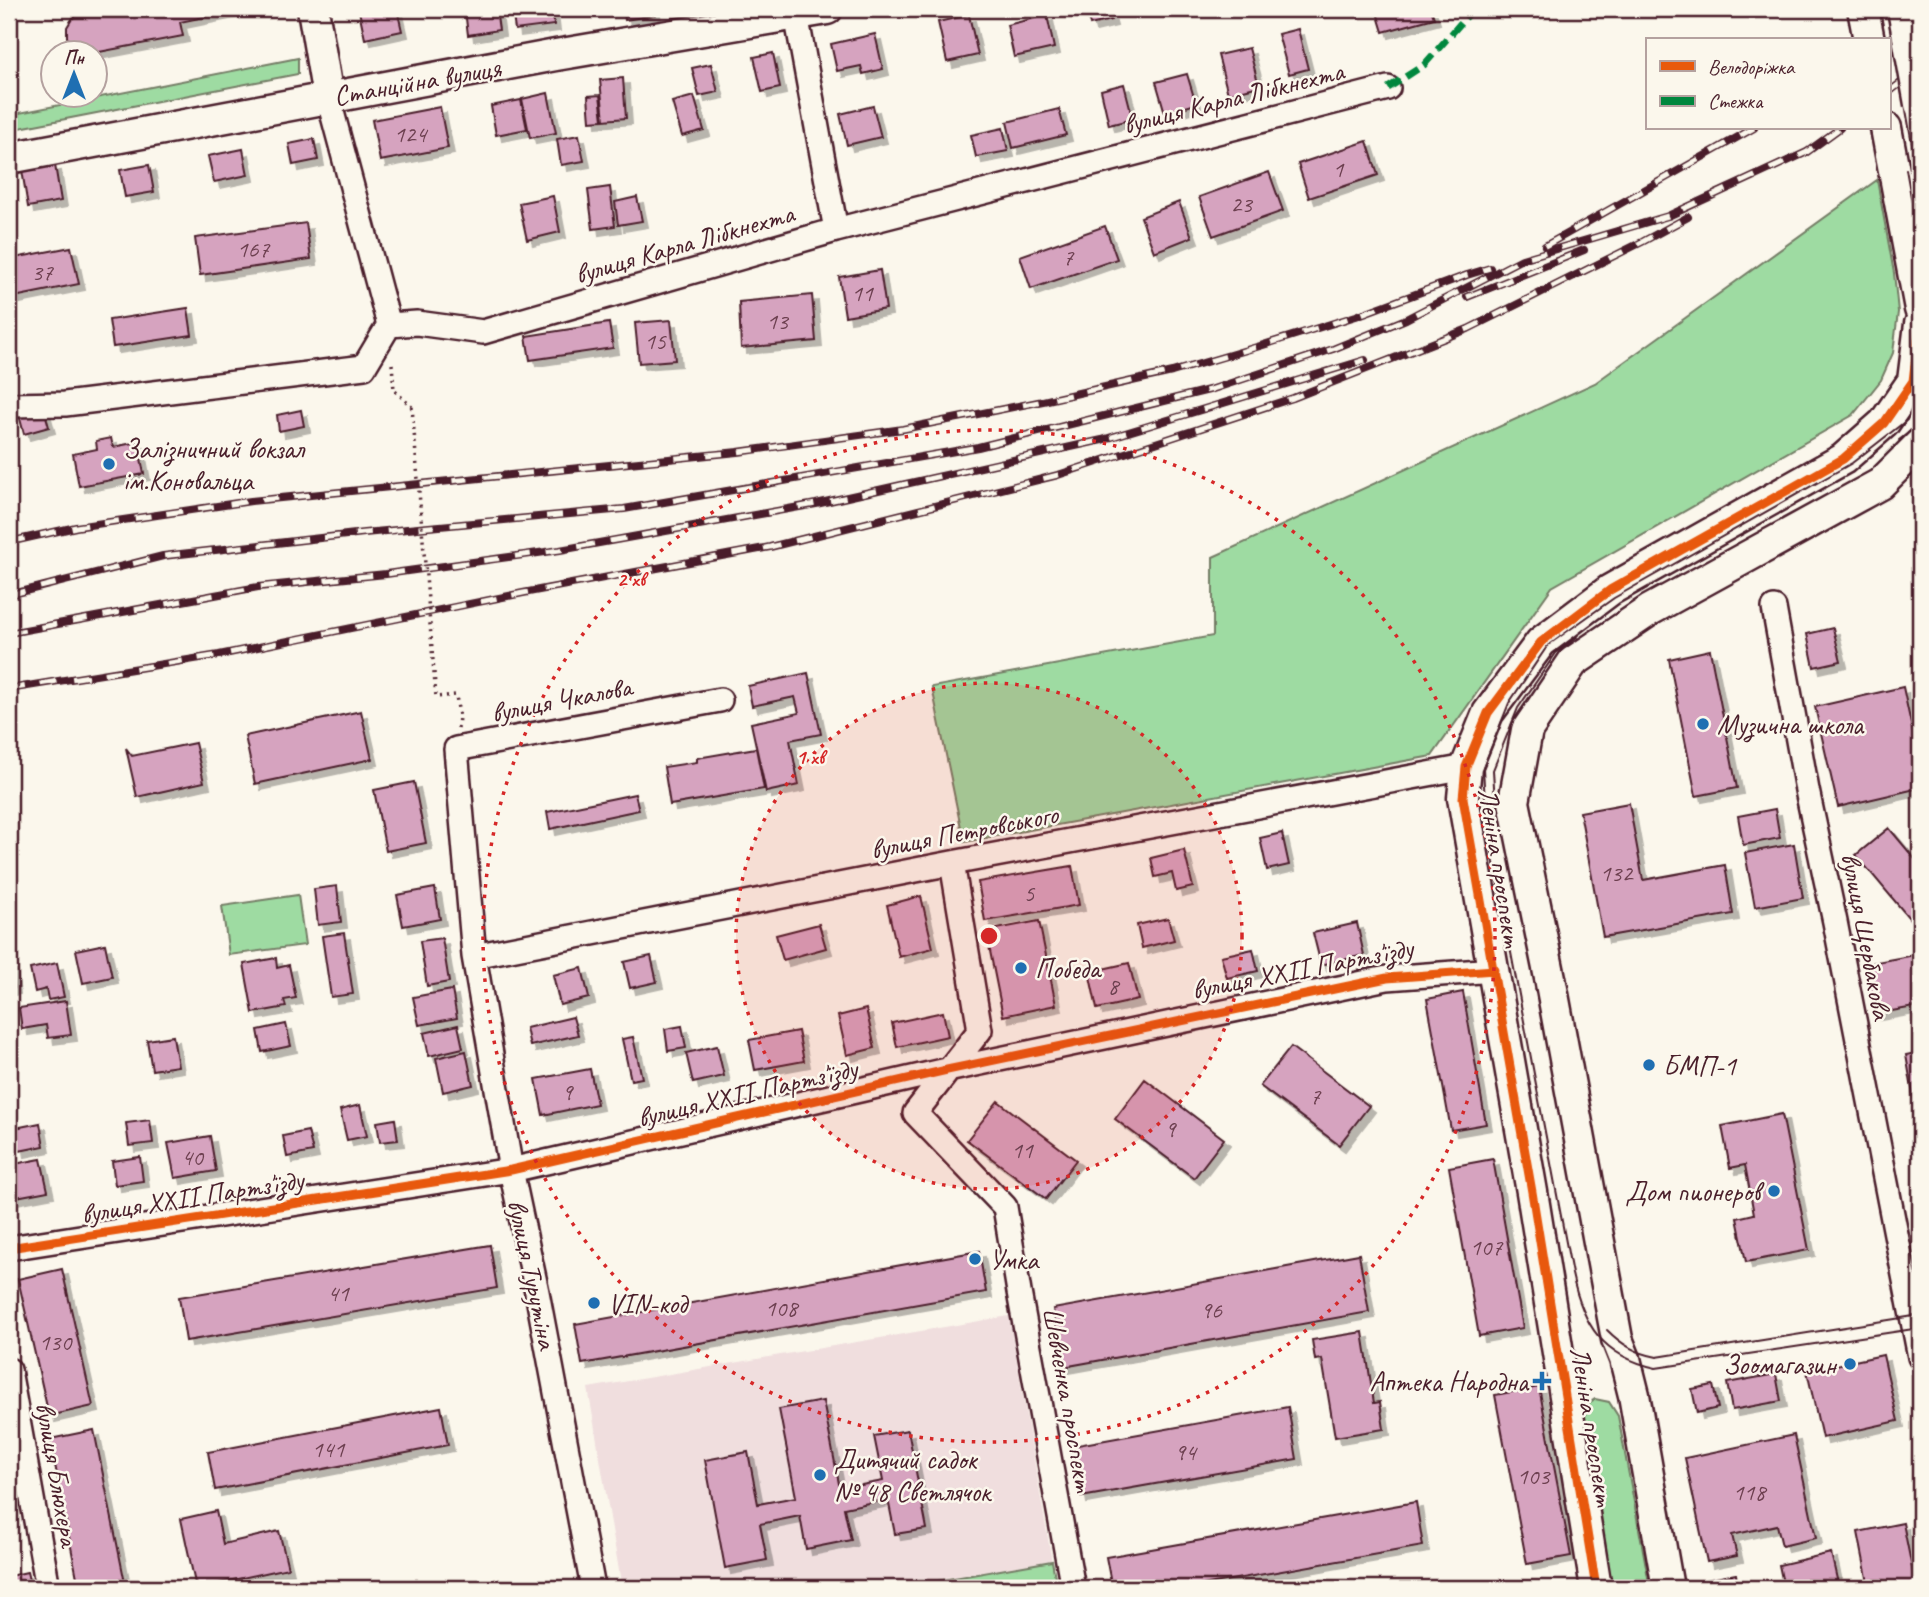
<svg xmlns="http://www.w3.org/2000/svg" width="1929" height="1597" font-family="Caveat,sans-serif">
<style>
.built{fill:#f0dede}
.green{fill:#9edba2;stroke:#747d66;stroke-width:2}
.building{fill:#d6a3bf;stroke:#4a1f2b;stroke-width:2;filter:url(#shadow)}
.lines{fill:none;stroke-linecap:round;stroke-linejoin:round}
.minor-casing{stroke:#4a1f2b;stroke-width:28}
.tertiary-casing{stroke:#4a1f2b;stroke-width:35}
.path{stroke:#4a1f2b;stroke-width:3.5;stroke-dasharray:2 5;stroke-linecap:butt}
.minor{stroke:#fbf7ec;stroke-width:23}
.tertiary{stroke:#fbf7ec;stroke-width:30}
.tram{stroke:#4a1f2b;stroke-width:2}
.rail-casing{stroke:#4a1f2b;stroke-width:8}
.rail{stroke:#fbf7ec;stroke-width:5;stroke-dasharray:16;stroke-linecap:butt}
.tertiary-bridge-casing{stroke:#4a1f2b;stroke-width:35;stroke-linecap:butt}
.path-bridge{stroke:#4a1f2b;stroke-width:3.5;stroke-dasharray:2 5;stroke-linecap:butt}
.tertiary-bridge{stroke:#fbf7ec;stroke-width:30}
.quiet{stroke:#00873e;stroke-width:7;stroke-dasharray:14 7;stroke-linecap:butt}
.cycleway-casing{stroke:#fbf7ec;stroke-width:13}
.cycleway{stroke:#e8590c;stroke-width:9}
.ring{fill:none;stroke:#d62828;stroke-width:3.5;stroke-dasharray:3.5 7}
.poi-dot{fill:#1f6fb2;stroke:#fbf7ec;stroke-width:2.5}
.labels{text-anchor:middle;stroke-width:5;stroke-linejoin:round;paint-order:stroke}
.number-label{font-size:24px;fill:#6d4050}
.street-label{font-size:28px;fill:#4a1f2b;stroke:#fbf7ec}
.poi-label{font-size:28px;fill:#4a1f2b;stroke:#fbf7ec;text-anchor:start}
.centre{fill:#d62828;stroke:#fbf7ec;stroke-width:3.5}
.ring-label{font-size:21px;text-anchor:middle;font-weight:bold;fill:#d62828;stroke:#fbf7ec;stroke-width:5;stroke-linejoin:round;paint-order:stroke}
</style>
<defs>
<filter id="shadow"><feDropShadow dx="6" dy="6" stdDeviation="0" flood-color="#0004"/></filter>
</defs>
<rect width="100%" height="100%" fill="#fbf7ec"/>
<filter id="ink" filterUnits="userSpaceOnUse"><feTurbulence type="fractalNoise" baseFrequency=".0143" numOctaves="2"/><feDisplacementMap in="SourceGraphic" scale="14" xChannelSelector="R" yChannelSelector="G"/><feConvolveMatrix kernelMatrix="1 2 1 2 8 2 1 2 1" color-interpolation-filters="sRGB"/></filter>
<g filter="url(#ink)">
<path class="built" d="M1009,1316L1052,1561L897,1588H622L588,1388Z"/>
<path class="green" d="M298,58V74L9,130V115Z
M1877,180L1894,273L1898,312L1893,353L1881,380L1853,415L1552,587L1432,756L964,842L932,687L1213,636V557L1595,383Z
M298,895L305,945L229,955L222,906Z
M1595,1399L1609,1402L1618,1416L1650,1588H1607L1578,1421L1583,1407Z
M1052,1561L1057,1588H897Z"/>
<path class="building" d="M98,9H232L233,11L180,22L183,36L94,53L80,52L72,48L67,37V27L72,19L79,12Z
M370,9H397L402,31L365,39L359,11Z
M472,9H496L499,30L468,35L465,10Z
M512,9H552L554,25L515,30Z
M623,9H654L655,15L625,20Z
M1086,9H1108L1111,20L1090,25Z
M1376,9H1431L1434,18L1383,32Z
M969,15L978,55L947,62L938,22Z
M1047,15L1054,48L1014,57L1007,25Z
M1298,29L1308,69L1289,74L1278,34Z
M875,34L883,69L863,74L861,66L837,71L831,44Z
M1249,48L1259,86L1228,94L1218,55Z
M773,53L780,88L762,92L754,57Z
M711,64L718,92L699,96L692,68Z
M1187,74L1196,104L1165,113L1156,82Z
M623,78L626,118L604,120L600,80Z
M1124,84L1133,119L1109,125L1101,90Z
M548,93L556,133L530,138L522,99Z
M600,95L603,120L590,121L588,96Z
M694,96L704,130L682,136L672,102Z
M521,100L527,129L496,135L491,106Z
M873,106L881,137L847,145L840,114Z
M440,107L448,148L380,161L372,120Z
M1059,109L1066,135L1013,148L1007,122Z
M1003,128L1008,151L976,157L971,135Z
M579,135L584,161L561,165L557,139Z
M314,139L318,160L293,165L289,144Z
M1367,141L1378,175L1309,198L1298,164Z
M243,149L248,175L214,182L208,156Z
M55,165L61,201L28,207L22,170Z
M149,165L154,192L125,197L120,170Z
M1269,172L1283,211L1213,236L1199,197Z
M610,187L615,226L593,229L588,190Z
M553,196L560,232L527,240L519,203Z
M637,197L642,221L618,225L615,202Z
M1179,202L1192,237L1154,252L1141,217Z
M306,223L311,259L200,275L195,238Z
M1105,226L1117,259L1031,289L1020,256Z
M71,247L79,284L9,298V259Z
M880,270L886,309L845,316L839,277Z
M812,295L816,341L741,348L739,302Z
M188,308L192,335L113,347L109,320Z
M671,320L675,360L639,363L635,323Z
M609,323L613,348L530,360L526,336Z
M44,409L49,427L24,434L19,415Z
M301,410L304,426L279,431L277,415Z
M111,438L113,447L138,442L144,474L79,486L73,454L97,449L96,441Z
M1833,628L1841,661L1814,667L1807,634Z
M1710,650L1737,788L1696,796L1669,659Z
M808,673L821,734L790,740L799,785L766,792L751,723L799,713L795,697L752,706L748,686Z
M1903,687L1920,766V788L1838,807L1815,707Z
M361,711L372,759L255,784L245,736Z
M195,743L204,782L137,797L126,748L132,756Z
M756,748L764,789L670,805L664,767L697,762V758Z
M414,782L426,843L386,851L374,790Z
M635,794L639,810L550,829L547,812Z
M1629,803L1643,880L1725,865L1733,914L1603,937L1580,812Z
M1775,809L1780,838L1743,845L1738,816Z
M1889,828L1920,865V918L1914,924L1856,855Z
M1282,833L1289,865L1267,870L1260,838Z
M1794,844L1803,898L1755,907L1745,853Z
M1184,850L1193,887L1176,891L1172,873L1155,877L1151,858Z
M1072,866L1079,905L985,921L978,882Z
M337,886L341,922L318,925L314,889Z
M435,888L440,919L403,926L397,895Z
M921,896L933,948L899,957L887,905Z
M1168,918L1174,940L1142,948L1137,925Z
M1039,921L1056,1005L1003,1016L986,931Z
M1357,923L1364,955L1321,965L1313,933Z
M819,924L826,948L783,960L776,935Z
M344,933L353,994L331,997L322,936Z
M442,938L449,982L427,986L420,941Z
M105,944L112,977L83,983L76,950Z
M1253,949L1258,971L1227,978L1221,956Z
M1920,954V1006L1875,1014L1866,964Z
M651,956L657,982L630,988L624,962Z
M276,958L277,968L289,965L296,998L284,1000L286,1007L253,1013L244,964Z
M57,963L64,997L48,1000L46,989L35,992L30,969Z
M1129,963L1138,1000L1097,1009L1089,972Z
M9,965H11L14,988L9,989Z
M582,968L589,998L560,1005L553,975Z
M452,990L457,1018L419,1025L413,997Z
M1463,992L1486,1124L1451,1130L1427,999Z
M66,1001L71,1035L48,1038L46,1025L22,1029L19,1008Z
M866,1009L875,1048L847,1055L838,1016Z
M943,1012L948,1036L897,1047L892,1023Z
M573,1017L578,1035L530,1046L526,1028Z
M286,1024L291,1046L262,1052L258,1030Z
M458,1025L463,1048L429,1056L424,1033Z
M682,1026L686,1048L668,1051L665,1029Z
M798,1031L804,1061L755,1070L749,1040Z
M173,1036L178,1066L152,1070L147,1040Z
M633,1037L642,1078L631,1080L622,1039Z
M717,1046L724,1076L693,1083L686,1053Z
M1291,1047L1369,1106L1339,1145L1260,1086Z
M466,1051L473,1085L443,1092L436,1058Z
M1920,1052V1134L1906,1055Z
M590,1069L597,1104L543,1115L536,1079Z
M1145,1079L1224,1139L1194,1178L1115,1119Z
M998,1101L1076,1160L1046,1199L967,1140Z
M360,1105L367,1136L347,1140L340,1110Z
M1782,1114L1809,1250L1746,1262L1737,1218L1754,1214L1745,1165L1730,1168L1722,1126Z
M395,1119L398,1140L380,1142L377,1122Z
M150,1120L153,1143L129,1146L126,1123Z
M40,1123L44,1146L19,1151L15,1128Z
M308,1131L313,1152L287,1157L283,1136Z
M210,1136L216,1171L175,1178L168,1143Z
M140,1157L143,1181L115,1185L112,1161Z
M41,1159L48,1191L11,1198L9,1165Z
M1493,1159L1523,1328L1479,1336L1449,1167Z
M490,1245L497,1288L186,1341L179,1297Z
M979,1251L986,1292L582,1364L575,1324Z
M1359,1254L1369,1312L1063,1367L1053,1309Z
M62,1269L93,1406L49,1416L18,1279Z
M1363,1332L1374,1403L1380,1402L1384,1429L1335,1437L1322,1359L1315,1360L1312,1340Z
M1883,1355L1898,1421L1822,1438L1807,1371Z
M1776,1374L1781,1401L1732,1410L1727,1383Z
M1713,1385L1718,1408L1697,1413L1692,1389Z
M1539,1387L1571,1556L1527,1564L1495,1395Z
M823,1401L840,1489L883,1481L874,1436L908,1430L927,1529L895,1534L888,1499L844,1508L851,1540L806,1549L800,1516L760,1524L767,1560L725,1568L705,1460L748,1452L758,1504L796,1497L779,1409Z
M441,1407L448,1445L215,1490L208,1452Z
M1288,1407L1297,1459L1081,1497L1072,1446Z
M94,1430L126,1588H79L50,1439Z
M1794,1435L1816,1538L1782,1546L1777,1525L1732,1535L1737,1556L1707,1562L1685,1458Z
M1416,1502L1423,1546L1185,1588H1112L1106,1557Z
M216,1511L223,1544L279,1531L288,1568L196,1588L181,1519Z
M1903,1523L1916,1588H1869L1858,1532Z
M1831,1553L1839,1588H1784L1779,1565Z
M27,1572L31,1588H9V1576Z
M1736,1574L1738,1588H1701L1700,1581Z"/>
<g class="lines">
<g class="minor-casing">
<path id="minor" d="M795,9L836,230
M328,97L389,325
M9,405L65,404L364,367L389,325L417,323L483,332L836,230L1388,88
M1774,608L1807,790L1835,922L1920,1357
M952,863L980,1030L915,1113L1005,1207L1019,1292L1073,1588
M474,956L952,863L1466,767
M9,1248L511,1170L947,1070L1387,978L1494,970
M9,1370L48,1588
M593,1588L537,1292L511,1170L474,956L456,749L720,700"/>
</g>
<g class="tertiary-casing">
<path id="tertiary" d="M313,9L328,97
M1863,9L1869,40
M1886,128L1920,309
M9,158L556,55L827,9
M1596,1588L1532,1192L1463,798L1466,767L1488,713L1541,642L1610,590L1843,459L1884,423L1913,381L1920,324
M1668,1588L1634,1395L1625,1359L1617,1339L1550,978L1514,802L1527,730L1573,662L1650,610L1880,484L1920,444"/>
</g>
<path class="path" d="M392,364L394,390L412,407
M458,728L459,716"/>
<use href="#minor" class="minor"/>
<use href="#tertiary" class="tertiary"/>
<path class="tram" d="M1888,9L1920,188
M1906,169L1920,247
M1920,387L1907,420L1852,463L1614,598L1548,645L1509,703L1483,768L1486,821L1572,1274C1583,1325 1602,1356 1656,1368L1920,1328
M1899,440L1916,427L1920,417
M1496,819L1493,770L1518,708L1556,653L1577,637
M1607,1330C1622,1345 1636,1353 1657,1357L1920,1315"/>
<g class="rail-casing">
<path id="rail" d="M1888,40L1920,17
M1889,92L1920,68
M1545,246L1754,128
M1467,297L1584,250
M9,542L76,527L251,501L738,452L903,429L1043,401L1172,372L1260,346L1356,316L1467,275L1490,268
M9,595L163,556L364,533L624,509L978,447L1213,389L1333,349L1406,319L1522,259L1668,216L1807,152L1840,128
M9,633L258,587L386,574L560,550L816,504L1102,440L1365,360
M9,689L219,655L523,593L770,547L1058,475L1293,398L1468,329L1642,242L1688,217"/>
</g>
<use href="#rail" class="rail"/>
<g class="tertiary-bridge-casing">
<path id="tertiary-bridge" d="M1903,9L1920,104"/>
</g>
<path class="path-bridge" d="M412,407L436,697L456,695L459,716"/>
<use href="#tertiary-bridge" class="tertiary-bridge"/>
<path class="quiet" d="M795,9L797,15
M1388,88L1424,65L1473,9"/>
<g class="cycleway-casing">
<path id="cycleway" d="M9,1248L511,1170L947,1070L1387,978L1494,970
M1596,1588L1532,1192L1463,798L1466,767L1488,713L1541,642L1610,590L1843,459L1884,423L1913,381L1920,324"/>
</g>
<use href="#cycleway" class="cycleway"/>
</g>
</g>
<circle cx="989" cy="936" r="253" fill="#d62828" fill-opacity=".12"/>
<g class="ring">
<circle cx="989" cy="936" r="253"/>
<circle cx="989" cy="936" r="506"/>
</g>
<g class="poi-dot">
<circle cx="109" cy="464" r="7"/>
<circle cx="1703" cy="724" r="7"/>
<circle cx="1021" cy="968" r="7"/>
<circle cx="1649" cy="1065" r="7"/>
<circle cx="1774" cy="1191" r="7"/>
<circle cx="975" cy="1259" r="7"/>
<circle cx="594" cy="1303" r="7"/>
<circle cx="1850" cy="1364" r="7"/>
<path d="M1538.5 1370.5h7v7h7v7h-7v7h-7v-7h-7v-7h7z"/>
<circle cx="820" cy="1475" r="7"/>
</g>
<g class="labels">
<g class="number-label">
<text x="410" y="142">124</text>
<text x="1338" y="177">1</text>
<text x="1241" y="212">23</text>
<text x="253" y="257">167</text>
<text x="1068" y="265">7</text>
<text x="42" y="280">37</text>
<text x="862" y="301">11</text>
<text x="777" y="329">13</text>
<text x="655" y="349">15</text>
<text x="1616" y="881">132</text>
<text x="1029" y="901">5</text>
<text x="1113" y="994">8</text>
<text x="567" y="1100">9</text>
<text x="1315" y="1104">7</text>
<text x="1170" y="1137">9</text>
<text x="1022" y="1158">11</text>
<text x="192" y="1165">40</text>
<text x="1486" y="1255">107</text>
<text x="338" y="1301">41</text>
<text x="781" y="1316">108</text>
<text x="1211" y="1318">96</text>
<text x="55" y="1350">130</text>
<text x="328" y="1457">141</text>
<text x="1185" y="1460">94</text>
<text x="1533" y="1484">103</text>
<text x="1749" y="1500">118</text>
</g>
<g class="street-label">
<text transform="translate(417 81) rotate(-10)" y="10">Станційна вулиця</text>
<text transform="translate(1233 97) rotate(-14)" y="10">вулиця Карла Лібкнехта</text>
<text transform="translate(684 243) rotate(-16)" y="10">вулиця Карла Лібкнехта</text>
<text transform="translate(561 699) rotate(-11)" y="10">вулиця Чкалова</text>
<text transform="translate(964 831) rotate(-11)" y="10">вулиця Петровського</text>
<text transform="translate(1501 867) rotate(81)" y="10">Леніна проспект</text>
<text transform="translate(1867 936) rotate(79)" y="10">вулиця Щербакова</text>
<text transform="translate(1302 968) rotate(-11)" y="10">вулиця XXII Партз'їзду</text>
<text transform="translate(747 1092) rotate(-13)" y="10">вулиця XXII Партз'їзду</text>
<text transform="translate(192 1196) rotate(-9)" y="10">вулиця XXII Партз'їзду</text>
<text transform="translate(533 1274) rotate(78)" y="10">вулиця Турутіна</text>
<text transform="translate(1069 1399) rotate(80)" y="10">Шевченка проспект</text>
<text transform="translate(1593 1426) rotate(81)" y="10">Леніна проспект</text>
<text transform="translate(58 1474) rotate(80)" y="10">вулиця Блюхера</text>
</g>
<g class="poi-label">
<text x="123" y="458">Залізничний вокзал<tspan x="123" dy="32">ім.Коновальца</tspan></text>
<text x="1717" y="734">Музична школа</text>
<text x="1035" y="978">Победа</text>
<text x="1663" y="1075">БМП-1</text>
<text x="1760" y="1201" text-anchor="end">Дом пионеров</text>
<text x="989" y="1269">Умка</text>
<text x="608" y="1313">VIN-код</text>
<text x="1836" y="1374" text-anchor="end">Зоомагазин</text>
<text x="1528" y="1391" text-anchor="end">Аптека Народна</text>
<text x="834" y="1469">Дитячий садок<tspan x="834" dy="32">№ 48 Светлячок</tspan></text>
</g>
</g>
<circle cx="989" cy="936" r="10" class="centre"/>
<g class="ring-label">
<text x="631" y="586">2 хв</text>
<text x="810" y="764">1 хв</text>
</g>
<rect width="1929" height="1597" fill="none" stroke="#fbf7ec" stroke-width="35"/>
<rect x="18" y="18" width="1894" height="1562" fill="none" stroke="#4a1f2b" stroke-width="2.5" filter="url(#ink)"/>
<rect x="1646" y="38" width="245" height="91" fill="#fbf7ec" stroke="#b4a19f" stroke-width="2"/>
<rect x="1660" y="61" width="35" height="10" fill="#e8590c" stroke="#b4a19f" stroke-width="2"/>
<text x="1708" y="74" font-size="21" fill="#4a1f2b">Велодоріжка</text>
<rect x="1660" y="96" width="35" height="10" fill="#00873e" stroke="#b4a19f" stroke-width="2"/>
<text x="1708" y="108" font-size="21" fill="#4a1f2b">Стежка</text>
<g transform="translate(74 74)"><circle r="33" fill="#fbf7ec" stroke="#b4a19f" stroke-width="2"/>
<path d="M0-5L12 26L0 18L-12 26Z" fill="#1f6fb2"/>
<text y="-10" font-size="19" font-weight="bold" text-anchor="middle" fill="#4a1f2b">Пн</text>
</g>
</svg>
